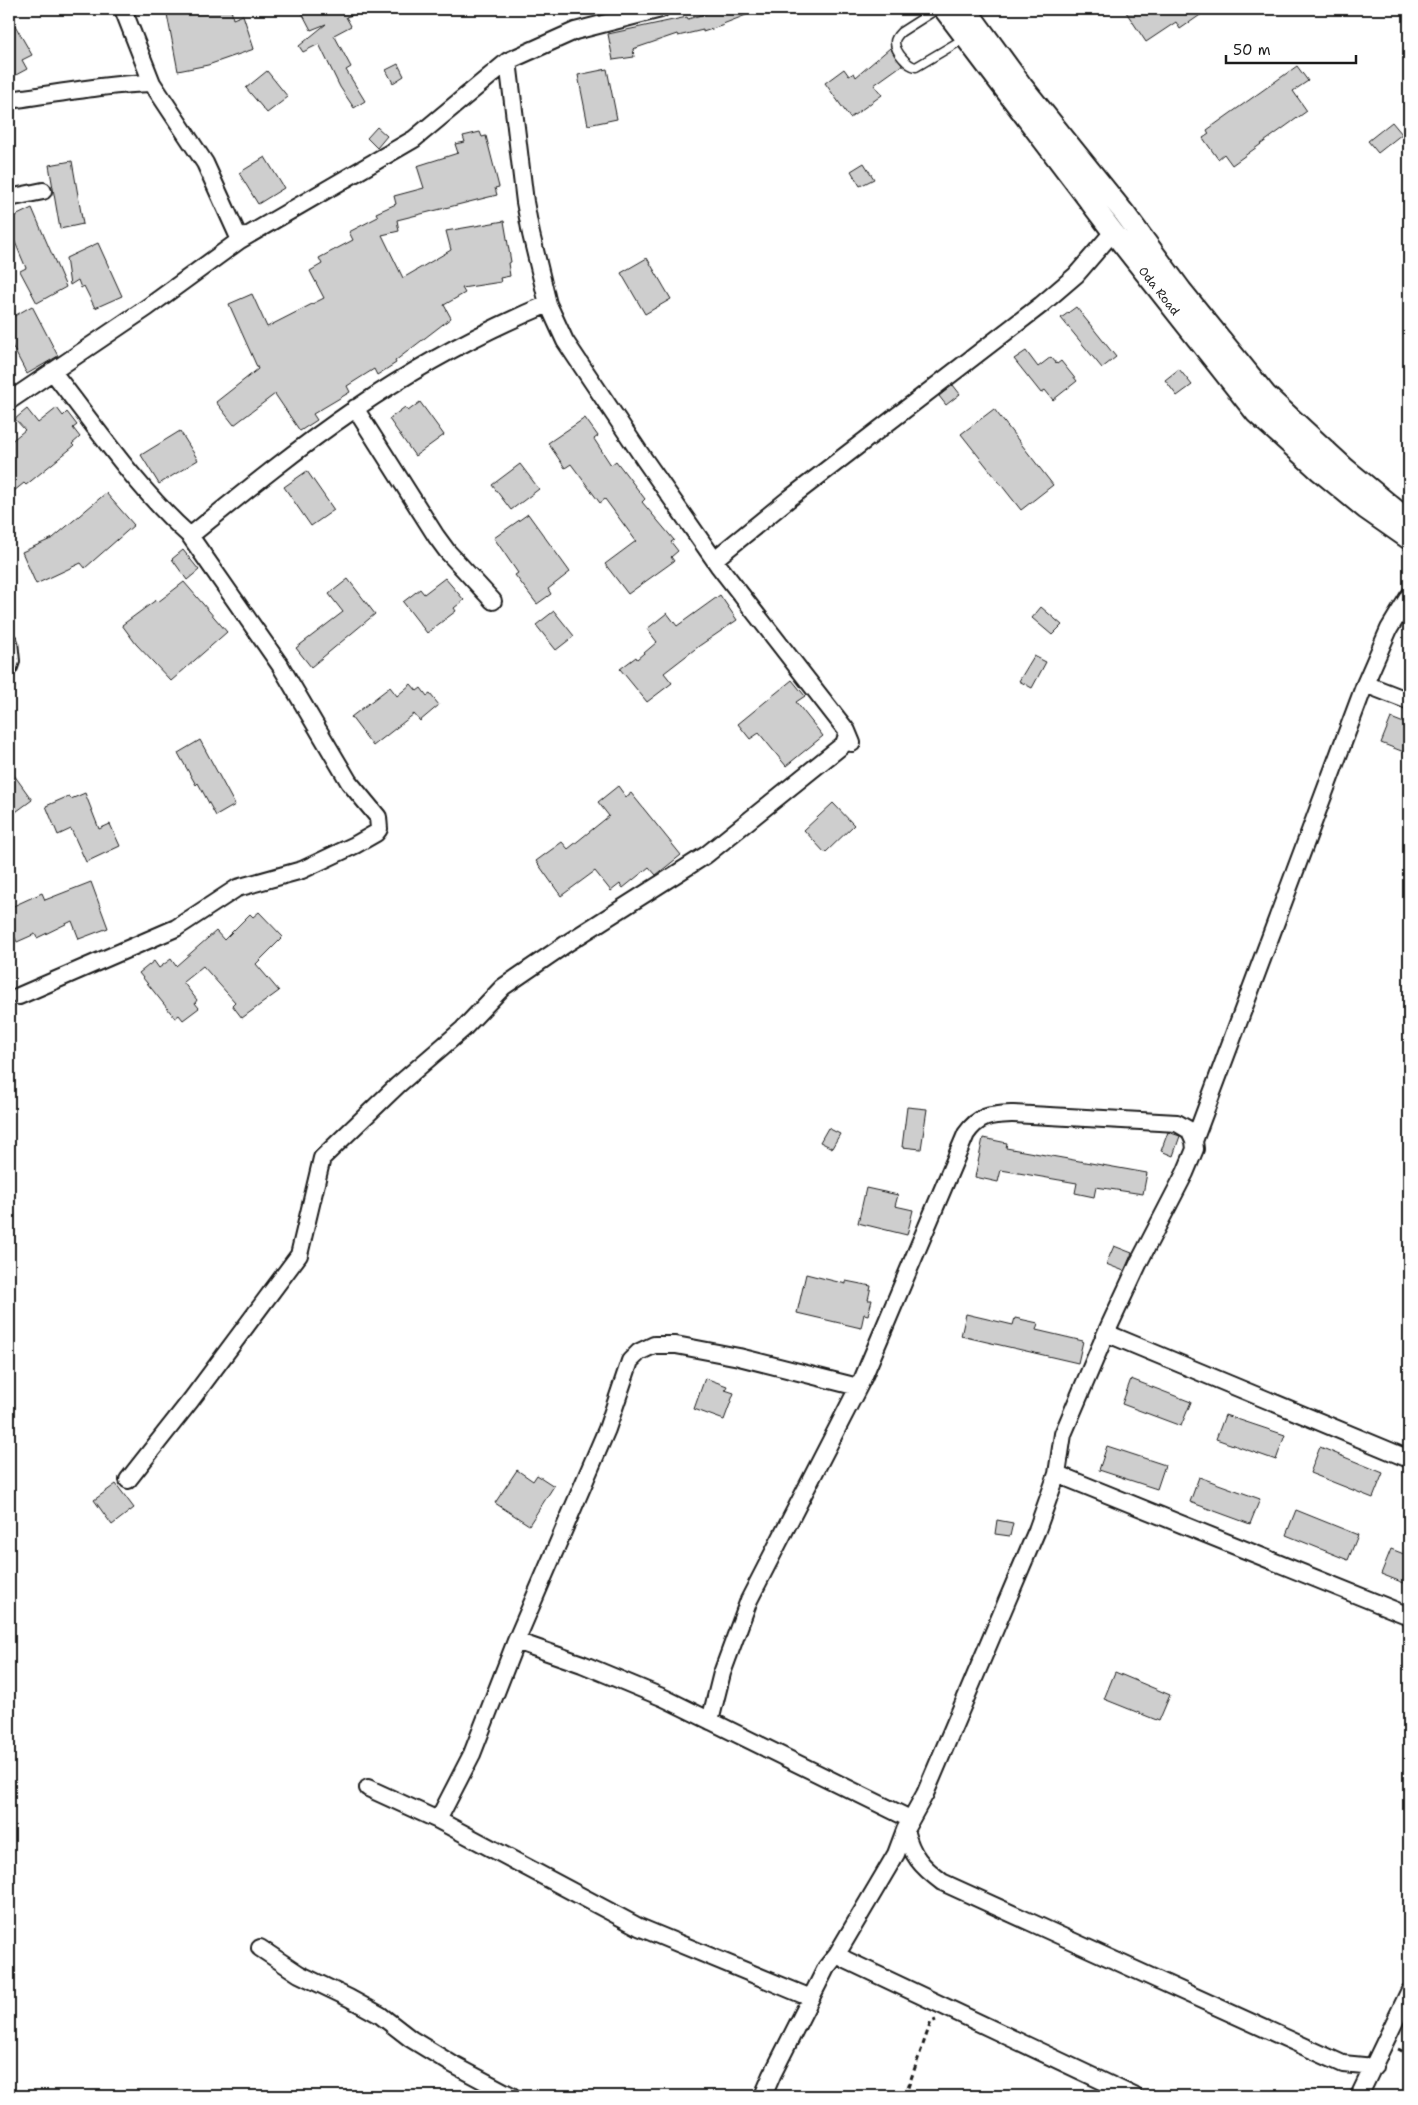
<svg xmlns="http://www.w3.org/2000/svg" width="1418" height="2105" font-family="'Shantell Sans',sans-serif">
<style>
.building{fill:#cecece;stroke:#1c1c1c}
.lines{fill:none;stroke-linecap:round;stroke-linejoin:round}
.service-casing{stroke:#1c1c1c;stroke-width:11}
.minor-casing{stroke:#1c1c1c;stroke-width:20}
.tertiary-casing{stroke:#1c1c1c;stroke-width:24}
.path{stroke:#1c1c1c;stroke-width:3;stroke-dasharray:5 4;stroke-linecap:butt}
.service{stroke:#fff;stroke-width:8}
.minor{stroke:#fff;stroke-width:16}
.tertiary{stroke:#fff;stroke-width:20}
.labels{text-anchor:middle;stroke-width:4.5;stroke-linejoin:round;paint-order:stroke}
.street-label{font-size:12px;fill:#1c1c1c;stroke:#fff}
</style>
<rect width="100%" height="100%" fill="#fff"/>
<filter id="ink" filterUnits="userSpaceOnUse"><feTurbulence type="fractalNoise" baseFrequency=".02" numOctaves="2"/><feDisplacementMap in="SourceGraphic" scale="10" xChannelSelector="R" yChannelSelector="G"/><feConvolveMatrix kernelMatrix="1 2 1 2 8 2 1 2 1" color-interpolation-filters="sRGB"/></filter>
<g filter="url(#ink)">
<path class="building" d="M166,9H231L233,19L243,15L254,49L208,65L178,71Z
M300,9H364L365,11L346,17L351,26L334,35L351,67L346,70L365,101L354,108L340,87L319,44L303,52L299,46L326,24L311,30Z
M720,9L759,10L723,24L724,25L703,32V30L678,36L677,34L633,49L634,57L613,60L608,34L687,17L688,19Z
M1124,9H1209L1180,29L1176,22L1146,42Z
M9,15L32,55L22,60L27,69L14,76L9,68Z
M890,48L902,65L874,85L882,95L850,118L825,83L844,69L849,76L854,73L856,77Z
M398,64L404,76L393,83L386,70Z
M1297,66L1308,81L1293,91L1307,111L1232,165L1224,154L1218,159L1203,138L1209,134L1207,130Z
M607,69L617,119L588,125L578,75Z
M267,71L288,97L267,113L246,88Z
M1392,122L1402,134L1378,153L1368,141Z
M377,127L387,136L377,148L367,138Z
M480,132L482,137L486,136L499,187L495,188L497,195L397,220L399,231L382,235L403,278L451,250L446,231L504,221L511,262L508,263L510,276L500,278L501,282L462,288L465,293L444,305L451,318L395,361L396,363L377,375L374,369L347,386L350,392L313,414L317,420L300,431L275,394L234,425L216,402L258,369L229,304L252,294L267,327L324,298L310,271L322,264L319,258L353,240L349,232L378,217L376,213L396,204L394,196L424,188L417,166L458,153L455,144L465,142L463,136Z
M265,157L284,188L258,204L239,173Z
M72,161L83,224L60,229L49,165Z
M864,163L874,179L860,186L851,171Z
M32,208L66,287L37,303L20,271L26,268L9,228V219Z
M98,243L122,296L95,308L84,286L81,288L78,280L70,285L66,258Z
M647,258L671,299L645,314L621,273Z
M32,306L58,356L27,374L9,340L13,338L9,329V319Z
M1076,307L1116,357L1102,368L1061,318Z
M1026,351L1038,367L1051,357L1057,364L1061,361L1077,381L1053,400L1045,390L1041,393L1014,359Z
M1179,369L1192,385L1177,396L1165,380Z
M953,385L960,394L946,405L939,396Z
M420,402L444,435L415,456L389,419L405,407L408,411Z
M57,408L63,416L67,412L77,425L73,428L80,437L72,444L74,446L26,485L24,483L9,495V443L25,430L15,419L27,409L38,423Z
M994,409L1053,485L1021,510L961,434Z
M585,418L598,436L594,439L611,465L616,461L645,499L642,502L674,540L671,542L678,551L671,557L674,561L628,594L605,564L636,541L605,499L600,503L571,464L565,468L548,443Z
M180,431L198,460L159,484L141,455Z
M520,464L539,489L511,510L492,485Z
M307,471L334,510L311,526L284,487Z
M106,493L134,525L85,568L81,563L36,584L22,552L53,538Z
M528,514L570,572L548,589L551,594L537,604L515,575L518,573L494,538Z
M183,550L199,570L187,580L172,559Z
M445,578L464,600L454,608L456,611L427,633L403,602L420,589L424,594Z
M348,579L375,614L311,667L296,648L343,612L329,594Z
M184,582L227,632L171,681L136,644L122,625L156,600L158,602Z
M720,595L737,620L699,646L664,673L672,683L647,702L620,669L636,657L637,659L657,642L647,629L667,613L677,626Z
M1041,607L1062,625L1052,635L1032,618Z
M554,611L574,636L556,650L536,625Z
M1034,656L1046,662L1032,688L1019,681Z
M792,680L805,696L796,702L823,736L786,766L759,733L750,739L738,724Z
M411,684L417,691L421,688L427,696L430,694L439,705L420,721L414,714L373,746L351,717L390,687L397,696Z
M1391,718L1409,725V754L1381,743Z
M200,740L235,805L216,816L198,783L196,785L178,753Z
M9,768L32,800L9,817Z
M618,786L626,797L631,793L681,855L656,875L649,867L623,888L620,884L611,891L595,871L561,896L536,861L562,842L568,849L609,816L598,802Z
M85,793L99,829L110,824L120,846L86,862L71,829L58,835L46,806L69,796L71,799Z
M833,803L854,825L825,853L804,830Z
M91,882L108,928L79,939L72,921L37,938L35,934L17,942L9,925V908L42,893L45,900Z
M259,912L283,937L256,964L279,991L242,1018L232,1005L235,1002L203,966L183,982L197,1000L195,1003L199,1008L183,1020L179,1015L175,1018L139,973L154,961L159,968L171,959L176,966L216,931L224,940L250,914L253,917Z
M907,1107L927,1109L921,1149L902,1147Z
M828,1128L840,1134L832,1148L820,1142Z
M1168,1132L1180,1136L1173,1156L1161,1151Z
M983,1138L1007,1143L1006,1148L1147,1173L1143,1194L1096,1187L1094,1197L1075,1193L1077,1183L1001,1170L998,1182L975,1177Z
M866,1188L898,1195L895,1206L913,1210L907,1235L858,1223Z
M1114,1246L1132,1253L1124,1271L1106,1264Z
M806,1274L846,1284V1281L871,1286L868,1300H872L868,1315L864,1314L861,1328L797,1313Z
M966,1314L1013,1325L1015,1318L1038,1323L1036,1330L1083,1341L1078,1363L961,1336Z
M705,1378L727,1386L725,1390L734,1393L724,1420L694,1409Z
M1131,1379L1191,1402L1181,1426L1122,1404Z
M1225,1415L1285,1435L1276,1460L1216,1439Z
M1107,1446L1165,1465L1157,1489L1099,1470Z
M1320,1447L1383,1473L1373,1498L1310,1473Z
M517,1470L533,1481L537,1475L554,1486L529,1525L495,1503Z
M1199,1477L1260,1499L1250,1524L1190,1502Z
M116,1484L134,1508L112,1525L94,1500Z
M1296,1510L1358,1535L1348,1560L1286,1535Z
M997,1520L1013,1523L1010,1536L995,1534Z
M1391,1549L1409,1556V1585L1381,1574Z
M1115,1672L1170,1695L1159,1721L1104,1699Z"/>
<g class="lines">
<g class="service-casing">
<path id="service" d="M937,9L901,32C898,35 895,38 895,42C895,52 908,66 916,67L965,38"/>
</g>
<g class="minor-casing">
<path id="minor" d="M123,9L152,83L205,163L240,240
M508,61L525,202L531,234L548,304L565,341L644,459L718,565L847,731L852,743
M9,100C57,94 104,84 152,83
M9,198L43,191
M9,401L148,307L240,240L414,139L508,61L575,31L661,9
M355,408L436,536L447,551L493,601
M190,536C244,492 298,448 355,409C416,367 481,332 548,304
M715,559L790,498L1041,305L1076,275L1113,232
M9,642L11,661L9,667
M1365,684L1409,701
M19,996L176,928L237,888L302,870L355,845L376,833L379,829L378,817L349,782L280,665L190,536C137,489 96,427 52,371
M1194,1141L1365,684L1389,629L1409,596
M1106,1333L1409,1459
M1057,1474L1409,1616
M128,1480L191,1400L299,1255L322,1158L398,1085L463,1029L503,987L569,942L706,855L844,744L847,735
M516,1641L582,1664L664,1698L910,1819
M710,1721L722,1673L749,1600L863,1378L966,1134C979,1115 991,1115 1013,1114L1177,1123L1189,1130L1194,1141L1195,1149L1185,1173L1140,1260L1106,1333L1063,1434L1057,1474L1037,1530L925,1794L905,1830L896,1854L837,1954L826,1968L772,2075L763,2096
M368,1788L438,1820L639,1927L811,1998
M438,1820L472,1754L516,1641L607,1429L630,1361L639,1352L654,1345H676L739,1357L858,1387
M905,1830C912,1856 921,1866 942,1882L1343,2064L1374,2067
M260,1948L299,1974L349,1998L380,2015L411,2039L452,2064L512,2096
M837,1954L846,1960L1134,2096
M1359,2096L1409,1992"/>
</g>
<g class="tertiary-casing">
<path id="tertiary" d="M944,9L1113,232L1256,413L1320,471L1366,509L1409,539
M966,9L1022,86L1125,214L1181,290L1266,395L1346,469L1397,511L1409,518"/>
</g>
<path class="path" d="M1398,2049L1409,2054
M905,2096L931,2022L936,2020"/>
<use href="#service" class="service"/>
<use href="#minor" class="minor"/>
<use href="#tertiary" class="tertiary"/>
</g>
</g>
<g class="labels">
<g class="street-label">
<text transform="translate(1159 291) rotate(52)" y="4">Oda Road</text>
</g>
</g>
<rect width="1418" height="2105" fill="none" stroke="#fff" stroke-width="30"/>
<rect x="15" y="15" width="1388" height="2075" fill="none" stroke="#1c1c1c" stroke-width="2" filter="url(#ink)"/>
<path d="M1226 55v8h130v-8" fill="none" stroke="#1c1c1c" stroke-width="2.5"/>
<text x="1233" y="55" font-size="15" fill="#1c1c1c" stroke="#ffffff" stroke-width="4" paint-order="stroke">50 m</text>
</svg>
